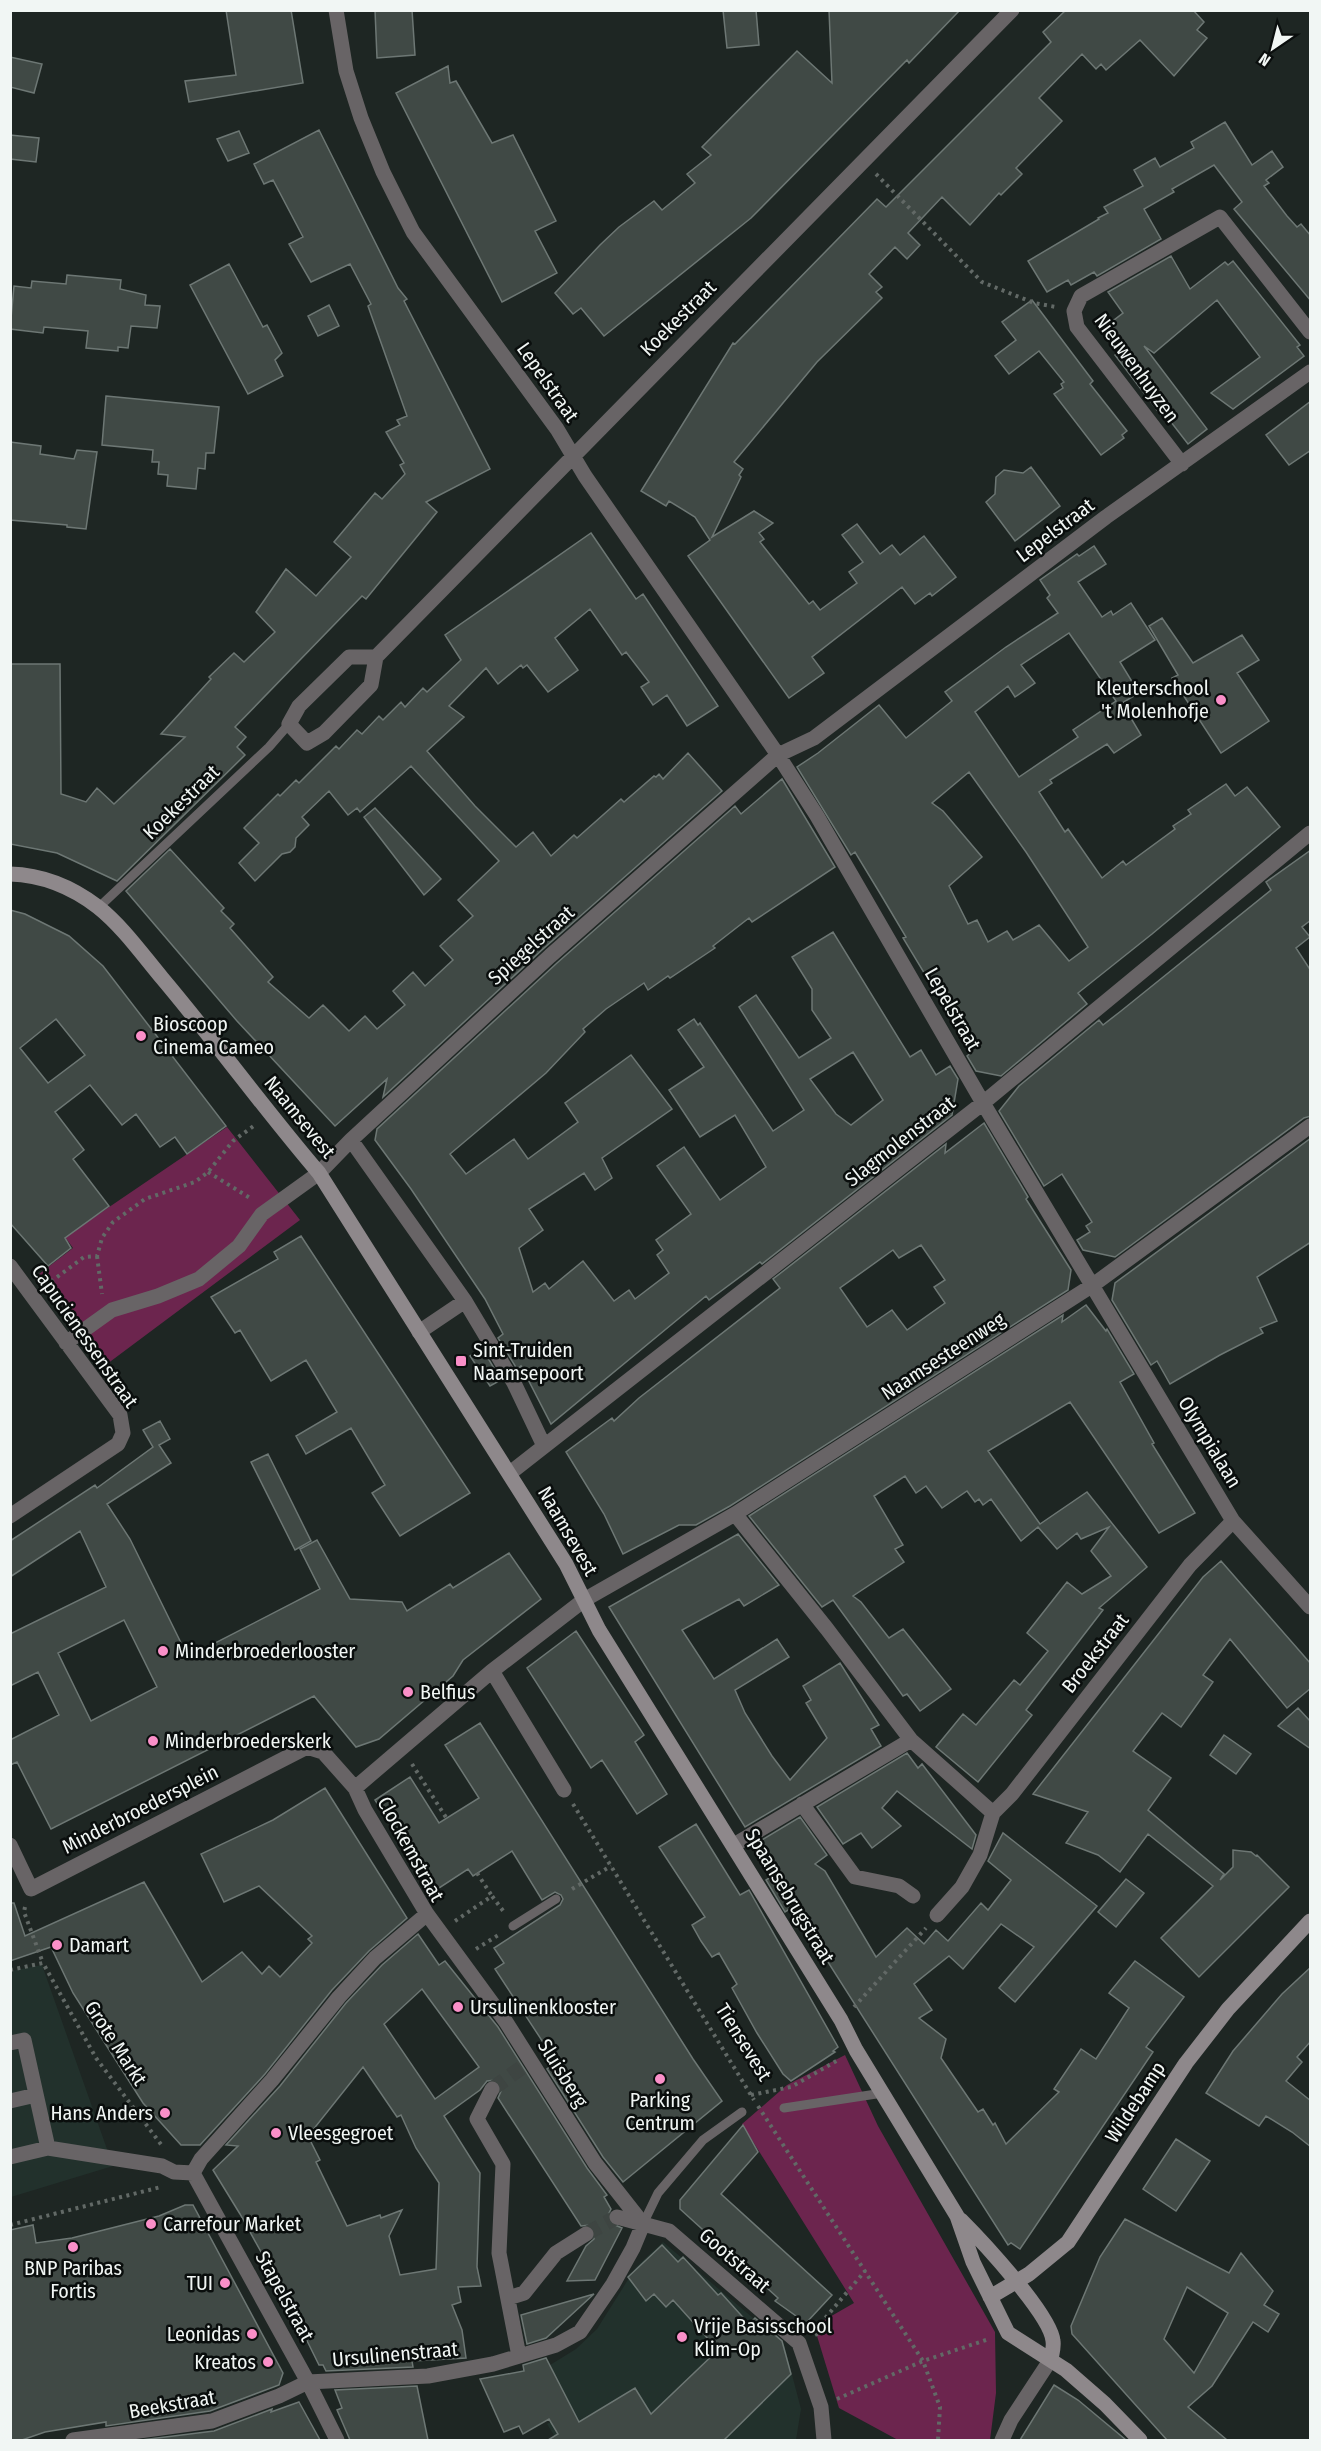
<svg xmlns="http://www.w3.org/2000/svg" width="1321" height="2451" font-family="'Fira Sans Condensed',sans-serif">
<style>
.built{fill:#22312c}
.green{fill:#6c254e}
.building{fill:#404945;stroke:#6d7774;stroke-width:1.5;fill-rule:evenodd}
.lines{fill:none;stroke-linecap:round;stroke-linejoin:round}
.street-tunnel{stroke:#3e4542;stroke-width:15;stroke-dasharray:15 8;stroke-linecap:butt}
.path{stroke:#626966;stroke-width:4;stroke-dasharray:3 4.5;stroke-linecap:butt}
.lane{stroke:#686466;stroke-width:9}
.street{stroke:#686466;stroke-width:15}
.secondary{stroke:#8e888b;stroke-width:15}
.poi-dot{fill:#fa8fc8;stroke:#0a0e0d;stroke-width:2}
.labels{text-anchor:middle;stroke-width:5;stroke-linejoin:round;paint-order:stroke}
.street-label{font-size:20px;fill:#f1f6f4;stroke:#0a0e0d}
.poi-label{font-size:20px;fill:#f1f6f4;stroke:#0a0e0d;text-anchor:start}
</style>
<rect width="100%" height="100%" fill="#1e2623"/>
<path class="built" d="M42,1965L113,2166L11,2197V1971Z
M663,2242L784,2344L801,2409L796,2440H557L547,2424L572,2411L550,2365L576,2349L597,2329L636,2267Z"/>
<path class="green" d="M227,1127L300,1220L107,1364L39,1274L73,1248L65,1237Z
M845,2055L878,2126L995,2332L996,2393L990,2440H898L839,2408L814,2326L854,2303L742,2124L787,2085Z"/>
<path class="building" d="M226,10H291L303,83L189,102L185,81L236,75Z
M375,10H412L415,55L377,58Z
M723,10H756L759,45L727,48Z
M829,10H960L909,63L907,60L751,218L604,336L581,308L573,314L555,293L600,245L619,227L654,201L662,210L695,183L687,174L711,155L702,147L797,51L832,83Z
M1066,10H1193L1204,22L1197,30L1207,38L1174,76L1140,40L1106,70L1101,64L1096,69L1082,54L1039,98L1062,121L1016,168L1022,174L1001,195L999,193L970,225L942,197L908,233L920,245L907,259L895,247L869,274L882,287L876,292L882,298L817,362L734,462L743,469L739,475L741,477L712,537L754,511L773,523L759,533L764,539L760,542L809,604L813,601L820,610L857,583L849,572L863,562L842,535L857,524L880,554L892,545L900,555L924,536L956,577L932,596L930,593L915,604L902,587L812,657L824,673L789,698L688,556L710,540L695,517L669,501L666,506L641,491L733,343L735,344L877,199L886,207L1051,42L1043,32Z
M10,57L42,64L34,93L10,87Z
M448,66L450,83L456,81L492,143L513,135L556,221L535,231L557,273L502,302L396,93Z
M1225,122L1252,165L1272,151L1283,167L1266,180L1269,183L1264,186L1287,216L1297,227L1301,224L1311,236V301L1234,209L1242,202L1214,165L1172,189L1174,192L1144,209L1161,239L1097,276L1094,272L1071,285L1068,280L1047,292L1028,261L1099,219L1098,218L1108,213L1104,207L1143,186L1134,170L1155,158L1160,167L1194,148L1191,142Z
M319,130L398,288L407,299L404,301L490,469L426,502L437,512L366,599L362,596L235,727L246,737L237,747L245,755L117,881L57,853L10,844V664H60L61,794L86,802L97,788L114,804L185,737L161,734L211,679L209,677L234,653L244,662L275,632L256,612L286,569L316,596L351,557L334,542L375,493L382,499L405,474L400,465L404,463L386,432L400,425L397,420L407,416L368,306L371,304L350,264L311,282L289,244L303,237L273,180L264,184L254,164Z
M239,131L249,153L228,161L217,139Z
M10,135L39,138L36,162L10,159Z
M1171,256L1190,289L1225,262L1228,265L1233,261L1300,345L1297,347L1304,356L1233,409L1211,393L1260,357L1217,300L1154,353L1144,346L1207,429L1188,444L1164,413L1161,415L1157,410L1115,355L1118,352L1101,330L1123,313L1108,292Z
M229,264L263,327L267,325L282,353L275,360L283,376L248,394L190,285Z
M67,275L121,280L120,289L146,295L145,305L160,306L157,328L131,326L128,348L118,347V351L86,348L88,331L44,327L43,333L10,329L14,286L31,288L32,281L66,284Z
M1032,300L1093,381L1090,384L1127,431L1122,435L1124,438L1101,455L1054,394L1063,388L1061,384L1064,382L1039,351L1009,374L995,356L1016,340L1002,322Z
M329,305L339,326L318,336L308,316Z
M106,396L219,407L214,453H206L205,469L198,468L196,489L167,486L168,475L158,474L159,462H152L153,450L102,445Z
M1311,401V450L1289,465L1266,435Z
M10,442L41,446L40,454L74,459L77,450L97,452L86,529L67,527V525L10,520Z
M1031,467L1060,506L1015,541L986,502L995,494L996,477L1004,470L1023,473Z
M591,533L636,599L643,594L718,706L687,726L667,695L653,705L641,687L649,682L626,652L622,655L590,609L555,638L578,670L548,692L527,665L523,668L521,665L498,684L486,668L449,706L464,717L427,751L475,806L516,847L533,832L551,856L574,835L577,838L621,799L624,802L654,776L656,777L659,774L663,779L688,753L722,791L543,949L383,1097L387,1079L335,1126L237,1021L126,891L170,849L224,908L221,911L234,924L230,928L273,977L268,982L309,1018L323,1005L349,1031L365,1016L377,1029L405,1005L393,991L413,972L425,986L453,960L440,946L473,916L458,900L499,861L411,766L360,812L357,808L348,815L329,791L302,817L309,825L296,838L295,847L290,852L282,854L255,881L239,863L259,843L244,828L278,794L280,796L296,780L299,783L336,746L339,749L357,730L362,734L379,716L383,720L401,702L405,707L423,688L427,692L461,660L445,635Z
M1094,546L1106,564L1078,582L1102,617L1111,611L1113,615L1131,603L1155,640L1120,662L1139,693L1122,703L1141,735L1114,753L1107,744L1050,780L1052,783L1039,792L1065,832L1068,829L1102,878L1123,861L1126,865L1175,829L1173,826L1191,814L1188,810L1226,784L1235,796L1247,787L1280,827L1152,934L1078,993L1087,1004L1001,1076L976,1071L967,1056L972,1052L903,938L906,937L881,895L855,852L851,855L797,767L818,753L879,705L906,738L952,701L945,692L1006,647L1058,613L1047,598L1050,595L1040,580L1077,554L1079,556ZM1069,633L1116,701L1073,730L1078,737L1019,777L975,712L1008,686L1015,697L1035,683L1021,665ZM969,772L1026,852L1088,947L1069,961L1039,925L1013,940L1007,931L988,942L977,920L968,924L949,886L982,857L943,811L932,803Z
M1162,618L1193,663L1242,635L1259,660L1237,673L1269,721L1221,753L1172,678L1178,675L1149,626Z
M782,779L835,867L752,922L749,918L713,946L715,948L670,978L668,976L648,990L644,983L606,1009L583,1029L585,1032L546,1073L450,1154L466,1174L514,1139L528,1159L578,1122L565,1103L631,1055L672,1109L602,1158L612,1178L595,1190L584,1173L529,1209L543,1230L519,1248L533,1292L545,1283L549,1289L583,1261L614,1301L629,1290L635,1299L669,1273L657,1255L663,1250L656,1240L691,1214L657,1166L684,1147L720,1200L766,1167L735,1115L700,1137L669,1090L704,1067L678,1030L694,1019L698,1025L700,1023L773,1131L804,1110L739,1007L756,995L799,1058L831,1038L812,1010V989L792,957L833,932L910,1057L921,1050L936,1075L950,1066L958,1079L952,1115L762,1264L760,1262L709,1300L706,1296L551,1424L521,1366L517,1369L498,1338L503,1334L485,1299L411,1189L375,1140L377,1129L557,963L735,806L741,814ZM853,1052L883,1100L851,1125L836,1114L810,1079Z
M375,808L441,879L424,895L364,817Z
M1311,850V920L1302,927L1310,937L1296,948L1311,971V1116L1304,1118L1115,1257L1083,1250L1077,1240L1090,1232L1086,1226L1092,1222L1062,1174L1044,1186L999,1111L1019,1086L1099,1020L1103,1025L1121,1011L1271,890L1266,882Z
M10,910L25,914L69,936L103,966L226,1126L187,1154L175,1137L160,1147L136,1114L122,1125L90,1085L55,1112L84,1150L73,1159L109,1206L65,1238L71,1248L48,1266L10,1223ZM56,1019L85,1055L48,1083L20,1048Z
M984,1123L1028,1197L1026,1199L1071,1270L1068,1290L730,1506L696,1525H679L623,1554L604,1514L566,1452L612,1418L614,1421L639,1398L780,1288L773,1279L946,1144L945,1153ZM921,1245L945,1280L934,1287L945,1303L907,1330L892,1310L867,1327L840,1288L893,1250L899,1258Z
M1311,1138V1242L1257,1277L1277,1321L1260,1328L1263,1333L1220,1355L1170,1384L1157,1361L1151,1365L1112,1300L1115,1283Z
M301,1236L470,1493L400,1536L372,1493L385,1485L351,1428L306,1454L296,1436L337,1412L306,1360L271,1381L240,1330L235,1333L211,1297L278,1259L274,1252Z
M1086,1305L1106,1331L1107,1329L1134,1374L1120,1382L1154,1443L1152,1444L1195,1513L1159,1533L1070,1402L988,1451L1040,1524L1087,1492L1147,1567L1099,1608L1103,1610L1026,1710L1032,1715L978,1782L936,1747L963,1714L976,1725L1014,1680L1020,1685L1048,1651L1027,1633L1067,1582L1082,1594L1111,1576L1091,1551L1109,1527L1081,1539L1077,1533L1057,1549L1038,1527L1021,1541L991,1499L983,1505L979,1499L975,1502L967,1491L942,1508L926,1486L916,1493L905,1476L874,1496L903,1545L895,1549L904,1562L853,1596L861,1602L889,1638L903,1629L951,1689L920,1711L907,1694L903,1696L833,1600L822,1607L749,1516L1063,1315L1062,1322Z
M482,1348L501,1380L490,1386L470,1356Z
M160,1421L170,1439L159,1445L171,1463L107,1504L130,1539L188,1657L320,1589L300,1549L317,1540L350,1599L402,1602L407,1611L450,1584L453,1588L509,1553L541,1599L463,1660L453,1676L379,1739L356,1747L314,1696L51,1829L17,1762L10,1765V1740L59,1715L38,1672L10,1686V1634L106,1587L80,1531L10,1577V1541L95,1485L97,1488L153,1447L143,1430ZM124,1620L157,1687L91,1721L58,1653Z
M268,1454L311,1541L295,1550L251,1462Z
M738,1534L779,1585L744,1606L739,1599L682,1630L714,1679L777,1639L789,1657L735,1690L745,1713L772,1756L790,1780L827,1738L806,1703L811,1700L803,1686L840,1663L879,1725L871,1729L881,1746L745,1827L609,1607Z
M1221,1561L1311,1664V1688L1287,1708L1230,1639L1203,1675L1213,1682L1181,1727L1162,1713L1133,1751L1171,1778L1148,1810L1224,1874L1220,1880L1233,1867V1850L1251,1852L1256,1856L1257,1855L1289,1887L1199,1977L1161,1938L1213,1886L1148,1834L1120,1872L1098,1855L1066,1843L1088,1812L1033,1794L1203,1577Z
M576,1631L644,1735L635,1742L667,1794L637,1814L602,1760L591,1768L527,1668Z
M1298,1708L1311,1722V1749L1278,1726Z
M480,1723L693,2059L722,2101L623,2182L603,2157L547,2069L556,2062L495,1969L504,1963L494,1948L560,1905L563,1899L561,1895L555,1892L542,1900L512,1851L473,1876L468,1869L433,1892L375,1800L410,1777L439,1823L479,1798L445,1745Z
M1224,1735L1251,1754L1236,1774L1210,1755Z
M907,1753L918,1768L922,1764L976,1835L972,1849L897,1791L882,1808L901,1826L872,1848L861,1833L843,1844L817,1807Z
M325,1788L407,1918L369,1951L332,1990L265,2074L200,2145H181L143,2103L73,1993L51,1947L10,1961V1903H14L25,1936L144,1882L202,1982L242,1952L262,1974L269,1966L280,1977L312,1943L308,1939L312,1936L259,1886L224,1902L201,1854L273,1820Z
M800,1817L827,1855L815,1864L825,1871L876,1957L907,1928L924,1944L936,1930L948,1941L981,1903L988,1910L1011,1880L988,1861L1003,1833L1097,1906L1015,2002L999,1988L1034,1947L1001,1924L963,1969L949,1956L914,1984L932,2010L919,2018L946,2039L941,2058L978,2112L983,2109L993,2125L995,2123L1006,2144L1059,2092L1054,2089L1081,2049L1096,2059L1129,2008L1109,1993L1135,1961L1184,1997L1146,2047L1153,2052L1020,2249L1011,2243L1008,2245L793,1907L785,1912L766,1880L774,1875L755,1844Z
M696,1824L740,1895L749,1890L838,2047L833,2051L835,2052L791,2081L783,2074L757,2033L732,1988L737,1984L719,1953L712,1957L701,1941L692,1925L705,1917L659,1847Z
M1126,1879L1144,1893L1116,1927L1098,1912Z
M418,1934L439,1965L445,1961L498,2027L587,2168L607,2195L604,2197L611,2209L608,2215L610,2223L622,2228L595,2280L567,2281L586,2246L594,2239V2229L590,2225L581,2226L498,2098L502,2089L500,2084L496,2080L487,2081L480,2090L444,2116L480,2173L477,2267L481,2286L458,2287L461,2302L452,2305L462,2330L466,2358L412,2361L413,2367L326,2371L323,2365H319L281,2288L240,2214L213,2170L238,2146L226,2145L280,2086L346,2003L382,1965ZM422,1989L479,2067L435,2099L384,2024ZM363,2067L397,2117L401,2115L416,2148L439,2183L436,2269L400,2275L389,2236L402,2210L381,2218L380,2215L347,2226L316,2162L320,2160L308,2136Z
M1311,1967V2041L1297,2057L1302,2062L1286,2081L1311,2101V2147L1292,2132L1266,2116L1259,2126L1206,2093L1233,2051L1282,1994Z
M743,2125L758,2152L721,2194L832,2295L806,2323L775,2301L778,2298L680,2209V2200Z
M1176,2139L1210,2161L1176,2211L1143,2189Z
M185,2205H193L283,2373L279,2385L210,2411L106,2426V2422L45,2432L22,2440H10V2230L33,2225L36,2243L72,2238L159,2216Z
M1125,2219L1229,2273L1241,2253L1273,2291L1264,2305L1279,2314L1268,2332L1253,2322L1212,2386L1188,2407L1227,2440H1167L1072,2334L1071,2326L1100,2257ZM1187,2287L1228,2313L1194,2373L1164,2339Z
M662,2245L678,2262L683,2257L718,2295L721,2293L749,2324L755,2318L782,2341L791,2374L724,2440H548L558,2434L549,2419L523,2434L519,2426L504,2432L480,2379L524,2371L523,2365L546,2358L579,2422L635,2388L651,2414L718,2350L673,2300L666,2307L654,2294L646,2301L628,2277Z
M594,2294L546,2338L527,2344L521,2315Z
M1054,2385L1078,2400L1126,2440H1020Z
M417,2386L428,2440H350L337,2410L342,2408L335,2390Z
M299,2402L320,2440H141L214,2431L272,2409L271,2412Z"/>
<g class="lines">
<path class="street-tunnel" d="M492,2089L521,2068
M586,2234L617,2217"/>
<path class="path" d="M876,174L982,282L1034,303L1056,307
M208,1172L250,1198
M97,1256L102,1294
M45,1286L84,1257L97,1256L102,1238L113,1222L145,1199L195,1182L208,1172L233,1141L255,1125
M412,1764L447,1819
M573,1804L754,2100
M477,1873L492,1896
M572,1889L611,1866
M25,1907L24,1912L43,1963
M455,1921L492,1896L504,1912
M476,1949L500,1934
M10,1970L43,1963L96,2058L163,2147
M854,2007L926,1928
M751,2095L791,2087L840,2059
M758,2106L923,2361L940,2407L938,2440
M10,2225L161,2187
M815,2335L821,2332V2323L865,2271
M837,2399L923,2361L989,2339"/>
<path class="lane" d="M98,908L269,747L289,724
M513,1926L556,1899
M784,2108L883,2093
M643,2224L658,2193L703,2140L742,2112"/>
<path class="street" d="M336,10L346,71L361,118L383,172L413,232L557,429L585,476L778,755L817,816L983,1103L1233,1521L1310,1607
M1182,464L1077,327L1074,311L1081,296L1220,217L1310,332
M376,657H349L299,706L289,724L307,743L324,733L371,685L376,657L1012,10
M351,1140L465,1301L514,1383L544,1446
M10,1266L120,1415L123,1433L118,1444L10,1516
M419,1332L465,1301
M66,1343L112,1310L158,1296L199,1279L239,1246L262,1214L319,1173L351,1140L550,956L778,755L814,738L1106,517L1310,372
M510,1473L983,1103L1310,833
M735,1514L827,1629L911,1740L993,1813L1012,1794L1190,1565L1233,1521
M492,1671L564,1790
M802,1804L855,1877L899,1886L913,1896
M10,1845L31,1889L307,1747L323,1752L355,1788
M734,1845L911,1740
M937,1915L962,1887L980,1855L993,1813
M10,2043L24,2040L48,2148L162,2166L174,2172L193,2173
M492,2089L477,2119L503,2164L499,2253L519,2356
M10,2101L36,2095
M10,2157L48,2148
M193,2173L201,2159L272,2080L339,1997L375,1958L427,1914
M193,2173L308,2382L337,2440
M617,2217L669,2231L799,2343L821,2407L824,2440
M643,2224L595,2163L506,2022L427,1914L365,1810L355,1788L492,1671L584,1600L735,1514L1093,1285L1310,1126
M508,2298L524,2293L556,2253L586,2234
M73,2440L212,2421L279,2396L308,2382L428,2376L493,2364L556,2345L580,2332L613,2284L633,2248L643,2224
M1002,2440L1011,2420L1051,2359"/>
<path class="secondary" d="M10,874C43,875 72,887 98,907C122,926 142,954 162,978C216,1042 265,1110 319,1173L566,1564L599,1630L841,2020L856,2050L957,2216L973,2262L1008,2333L1066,2370L1105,2404L1140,2440
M961,2220C981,2240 1051,2315 1053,2341C1054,2347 1052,2354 1051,2359
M990,2297L1029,2274L1068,2242L1186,2063L1228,2009L1310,1921"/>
</g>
<g class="poi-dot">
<circle cx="1221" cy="700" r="6"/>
<circle cx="141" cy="1036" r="6"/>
<rect x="455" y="1355" width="12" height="12" rx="3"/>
<circle cx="163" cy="1651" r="6"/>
<circle cx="408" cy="1692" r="6"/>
<circle cx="153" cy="1741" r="6"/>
<circle cx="57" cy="1945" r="6"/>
<circle cx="458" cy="2007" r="6"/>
<circle cx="660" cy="2079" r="6"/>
<circle cx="165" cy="2113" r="6"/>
<circle cx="276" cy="2133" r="6"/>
<circle cx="151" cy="2224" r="6"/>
<circle cx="73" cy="2247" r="6"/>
<circle cx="225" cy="2283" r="6"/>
<circle cx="252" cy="2334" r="6"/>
<circle cx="682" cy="2337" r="6"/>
<circle cx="268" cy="2362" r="6"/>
</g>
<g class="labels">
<g class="street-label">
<text transform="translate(678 318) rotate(-45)" y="7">Koekestraat</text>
<text transform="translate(1137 368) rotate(54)" y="7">Nieuwenhuyzen</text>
<text transform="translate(548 382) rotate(55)" y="7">Lepelstraat</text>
<text transform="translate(1055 530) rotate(-37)" y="7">Lepelstraat</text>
<text transform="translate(181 802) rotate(-44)" y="7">Koekestraat</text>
<text transform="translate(531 945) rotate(-42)" y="7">Spiegelstraat</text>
<text transform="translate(953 1009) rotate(60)" y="7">Lepelstraat</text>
<text transform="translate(300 1117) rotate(51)" y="7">Naamsevest</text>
<text transform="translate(900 1141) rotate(-38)" y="7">Slagmolenstraat</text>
<text transform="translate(85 1336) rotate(55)" y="7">Capucienessenstraat</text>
<text transform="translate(943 1356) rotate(-33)" y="7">Naamsesteenweg</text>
<text transform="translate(1210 1442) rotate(59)" y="7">Olympialaan</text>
<text transform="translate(568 1531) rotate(60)" y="7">Naamsevest</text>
<text transform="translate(1095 1653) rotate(-52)" y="7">Broekstraat</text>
<text transform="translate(140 1809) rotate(-27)" y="7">Minderbroedersplein</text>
<text transform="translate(411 1849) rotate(61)" y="7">Clockemstraat</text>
<text transform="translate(790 1896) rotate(59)" y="7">Spaansebrugstraat</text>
<text transform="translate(744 2042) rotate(58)" y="7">Tiensevest</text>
<text transform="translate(116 2043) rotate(57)" y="7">Grote Markt</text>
<text transform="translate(563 2073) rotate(58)" y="7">Sluisberg</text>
<text transform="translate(1135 2102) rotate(-57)" y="7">Wildebamp</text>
<text transform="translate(735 2260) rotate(41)" y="7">Gootstraat</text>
<text transform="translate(285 2296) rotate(61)" y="7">Stapelstraat</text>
<text transform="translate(395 2354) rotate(-5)" y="7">Ursulinenstraat</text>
<text transform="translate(172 2404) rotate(-10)" y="7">Beekstraat</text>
</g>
<g class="poi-label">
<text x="1209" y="695" text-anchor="end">Kleuterschool<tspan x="1209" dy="23">'t Molenhofje</tspan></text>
<text x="153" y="1031">Bioscoop<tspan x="153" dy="23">Cinema Cameo</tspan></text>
<text x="473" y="1357">Sint-Truiden<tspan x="473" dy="23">Naamsepoort</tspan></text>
<text x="175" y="1658">Minderbroederlooster</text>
<text x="420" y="1699">Belfius</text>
<text x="165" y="1748">Minderbroederskerk</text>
<text x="69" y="1952">Damart</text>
<text x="470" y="2014">Ursulinenklooster</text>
<text x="660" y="2107" text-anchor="middle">Parking<tspan x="660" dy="23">Centrum</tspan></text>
<text x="153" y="2120" text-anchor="end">Hans Anders</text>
<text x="288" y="2140">Vleesgegroet</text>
<text x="163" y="2231">Carrefour Market</text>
<text x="73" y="2275" text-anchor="middle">BNP Paribas<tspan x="73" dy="23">Fortis</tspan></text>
<text x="213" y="2290" text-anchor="end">TUI</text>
<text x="694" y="2333">Vrije Basisschool<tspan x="694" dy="23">Klim-Op</tspan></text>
<text x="240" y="2341" text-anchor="end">Leonidas</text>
<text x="256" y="2369" text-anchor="end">Kreatos</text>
</g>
</g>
<rect width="1321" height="2451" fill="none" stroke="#f1f6f4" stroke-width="24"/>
<g transform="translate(1273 48) rotate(215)" stroke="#0a0e0d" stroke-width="4.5" paint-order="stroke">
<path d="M0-4.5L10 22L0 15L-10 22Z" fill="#f1f6f4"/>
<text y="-9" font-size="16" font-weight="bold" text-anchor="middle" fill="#f1f6f4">N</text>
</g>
</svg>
